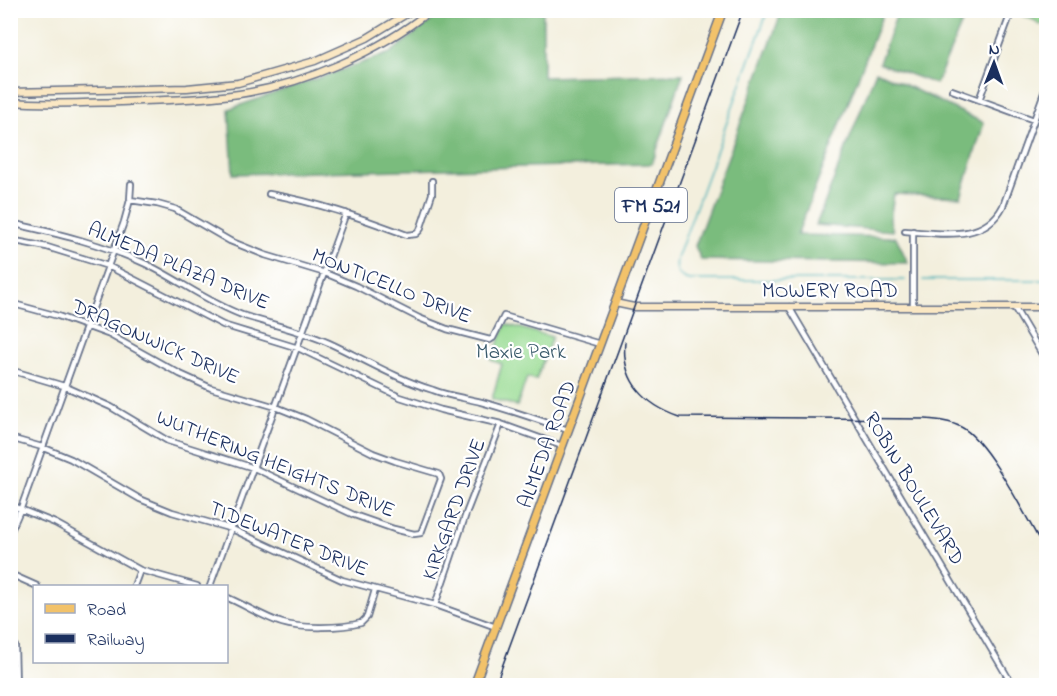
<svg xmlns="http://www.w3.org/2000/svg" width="1057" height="696" font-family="'Indie Flower',sans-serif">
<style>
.green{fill:#99dc93;stroke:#5a8678;stroke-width:1.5}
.forest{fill:#7abc7d;stroke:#4a766e;stroke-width:1.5}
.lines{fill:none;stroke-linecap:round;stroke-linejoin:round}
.stream{stroke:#3daeb6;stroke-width:1.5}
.street-casing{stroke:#67728a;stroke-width:8}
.secondary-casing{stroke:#67728a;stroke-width:9}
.primary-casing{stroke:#67728a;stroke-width:10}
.street{stroke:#fff;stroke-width:4.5}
.secondary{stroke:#fae7c3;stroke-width:6}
.primary{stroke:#f2c26a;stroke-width:7}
.rail{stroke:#1b2f5e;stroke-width:1.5}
.labels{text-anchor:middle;stroke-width:4.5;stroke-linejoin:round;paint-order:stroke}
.shield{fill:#fff;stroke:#5f6d8e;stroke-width:1.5}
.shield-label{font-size:20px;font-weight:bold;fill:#1b2f5e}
.street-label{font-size:21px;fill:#1b2f5e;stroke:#fff}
.park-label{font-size:21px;fill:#3a5a6b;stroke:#fff}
</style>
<rect width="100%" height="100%" fill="#fff"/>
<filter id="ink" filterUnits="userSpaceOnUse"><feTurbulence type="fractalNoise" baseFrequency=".0167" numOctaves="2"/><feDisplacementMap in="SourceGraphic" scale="12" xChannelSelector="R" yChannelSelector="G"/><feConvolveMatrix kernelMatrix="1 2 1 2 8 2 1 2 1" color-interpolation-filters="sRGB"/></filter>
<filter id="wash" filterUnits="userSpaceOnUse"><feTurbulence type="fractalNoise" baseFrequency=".008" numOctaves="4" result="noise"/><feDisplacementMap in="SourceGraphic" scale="24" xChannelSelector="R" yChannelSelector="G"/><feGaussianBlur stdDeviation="1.35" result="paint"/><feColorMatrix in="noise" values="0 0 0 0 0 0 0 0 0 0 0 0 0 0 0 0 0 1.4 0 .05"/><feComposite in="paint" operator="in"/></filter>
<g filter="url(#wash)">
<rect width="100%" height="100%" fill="#f3efdd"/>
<path class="green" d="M1012,11H1046V23L1039,25L1036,21Z
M506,324L552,337L536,380L527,377L517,406L492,399L502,364L491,360Z"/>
<path class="forest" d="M444,11H543V77L683,74L652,164L233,174L229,109L390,53Z
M782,11H884L797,235L896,237L908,263L701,260L695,246Z
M898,11H967L936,84L879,63Z
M876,71L984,123L961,197L894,194L890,220L893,231L816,225Z"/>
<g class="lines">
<path class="stream" d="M768,10L678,256C674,268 677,277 689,280H905
M923,280H1046"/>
</g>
</g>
<g filter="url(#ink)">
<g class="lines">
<g class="street-casing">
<path id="street" d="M952,90L1034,120
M979,100L1012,10
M269,194C317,202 361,218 407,235L416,234L420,230L432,194V181
M130,200L157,204L175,209L230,241L265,255L325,273L356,286L419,318L447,329L490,340L493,338L504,316L600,344
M10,223C56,233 103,244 146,264C179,280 207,302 242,315C272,325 300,330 329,343C364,359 396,379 433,390C448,396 465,398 481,402C511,410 539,420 568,430
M905,231C940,233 984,243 1003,206L1046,87
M10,240L47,247L108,266L223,325L298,348L400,397L441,410L501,424L562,446
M10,303L58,316L110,335L180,374L211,388L276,407L306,419L373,453L395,461L439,474L441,479L421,533L414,534L394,529L354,515L254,468L168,441L111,407L64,386L10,370
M789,307L1013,686
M913,307V231
M1014,307L1046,361
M10,438L42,447L71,459L140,499L172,512L232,529L342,580L435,605L496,627
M10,505L55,523L140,570L197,586
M10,533L21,508L124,222L130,200L131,184
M10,574L37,586
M134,586L140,570
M210,586L346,213
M226,597C245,605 263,617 282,623C301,629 342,628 361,623L367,617L375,590
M435,605L467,511L501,424
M10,644L15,646L16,685
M10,685L191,686"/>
</g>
<g class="secondary-casing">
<path id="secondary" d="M10,92L187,88L238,83L315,61L367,38L413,10
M10,102C47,105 84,103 121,102C160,100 200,100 239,94C305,84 379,52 431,10
M615,303L634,307H1046"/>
</g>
<g class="primary-casing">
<path id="primary" d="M474,686L723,10"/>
</g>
<use href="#street" class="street"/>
<use href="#secondary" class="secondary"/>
<use href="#primary" class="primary"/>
<path class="rail" d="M625,342C621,381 645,405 680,417L925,419C937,420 950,421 961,427C988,440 1029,523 1046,552
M495,686L743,10"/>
</g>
</g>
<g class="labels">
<rect class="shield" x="615" y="188" width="72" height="34" rx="4.5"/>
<g class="shield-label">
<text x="651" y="212">FM 521</text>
</g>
<g class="street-label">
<text transform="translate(179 265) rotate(23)" y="7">ALMEDA PLAZA DRIVE</text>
<text transform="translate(392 285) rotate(22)" y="7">MONTICELLO DRIVE</text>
<text x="830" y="297">MOWERY ROAD</text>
<text transform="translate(156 341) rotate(24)" y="7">DRAGONWICK DRIVE</text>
<text transform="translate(546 444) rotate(-70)" y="7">ALMEDA ROAD</text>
<text transform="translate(276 463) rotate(22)" y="7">WUTHERING HEIGHTS DRIVE</text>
<text transform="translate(915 488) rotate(59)" y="7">ROBIN BOULEVARD</text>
<text transform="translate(453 509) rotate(-70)" y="7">KIRKGARD DRIVE</text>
<text transform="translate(289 538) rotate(22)" y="7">TIDEWATER DRIVE</text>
</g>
<g class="park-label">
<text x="521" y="358">Maxie Park</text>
</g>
</g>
<rect width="1057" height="696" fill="none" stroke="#fff" stroke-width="36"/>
<rect x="33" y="585" width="195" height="78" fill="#ffffff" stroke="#a4acbf" stroke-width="1.5"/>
<rect x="45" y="604" width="30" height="9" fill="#f2c26a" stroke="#a4acbf" stroke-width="1.5"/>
<text x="87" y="615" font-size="18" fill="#1b2f5e">Road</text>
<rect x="45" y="634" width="30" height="9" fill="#1b2f5e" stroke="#a4acbf" stroke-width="1.5"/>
<text x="87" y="645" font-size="18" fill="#1b2f5e">Railway</text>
<g transform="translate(994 63) rotate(1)" stroke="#ffffff" stroke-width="4.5" paint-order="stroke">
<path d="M0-4.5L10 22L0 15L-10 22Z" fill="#1b2f5e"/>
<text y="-9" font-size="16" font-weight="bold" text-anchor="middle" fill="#1b2f5e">N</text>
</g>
</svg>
